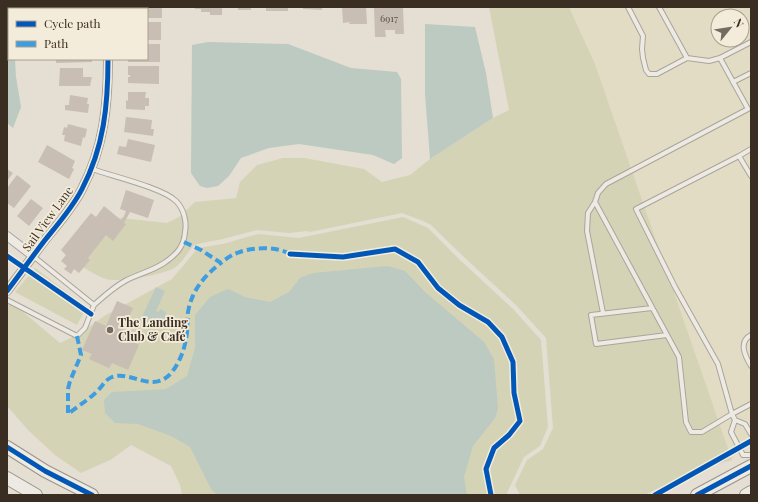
<svg xmlns="http://www.w3.org/2000/svg" width="758" height="502" font-family="'Playfair Display',serif">
<style>
.farmland{fill:#e2dcc5;fill-rule:evenodd}
.green{fill:#d4d3b6}
.water{fill:#bccac2}
.building{fill:#c8beb3}
.lines{fill:none;stroke-linecap:round;stroke-linejoin:round}
.lane-casing{stroke:#aaa49b;stroke-width:6}
.street-casing{stroke:#aaa49b;stroke-width:10}
.secondary-casing{stroke:#9a938b;stroke-width:14}
.lane{stroke:#edeae3;stroke-width:4}
.street{stroke:#edeae3;stroke-width:8}
.secondary{stroke:#edeae3;stroke-width:12}
.quiet{stroke:#3e9de0;stroke-width:4;stroke-dasharray:8 4;stroke-linecap:butt}
.cycleway-casing{stroke:#f4ecda;stroke-width:8}
.cycleway{stroke:#0057b8;stroke-width:5}
.poi-dot{fill:#766b60;stroke:#f4ecda;stroke-width:1.5}
.labels{text-anchor:middle;stroke-width:3.5;stroke-linejoin:round;paint-order:stroke}
.number-label{font-size:10px;fill:#5e5146}
.street-label{font-size:12px;fill:#3a2d22;stroke:#f4ecda}
.poi-label{font-size:12px;font-weight:bold;fill:#3a2d22;stroke:#f4ecda;text-anchor:start}
</style>
<rect width="100%" height="100%" fill="#e4ded3"/>
<path class="farmland" d="M569,7H751V436L748,438L732,460L595,64ZM718,16H742V40H718Z"/>
<path class="green" d="M489,7H569L595,64L732,460L700,469L644,495H520L515,485L527,460L543,449L553,428L546,338L516,305L465,258L431,225L423,221L402,213L310,232L307,231L289,233L257,230L223,239L197,244L194,245C188,252 183,261 176,267C167,274 118,283 106,279C92,274 79,264 66,256L94,230L120,218L167,223L179,217L195,202L236,198L240,182L257,165L283,158H304L364,169L382,182L410,175L430,159L493,118L509,110Z
M403,217L428,228L461,261L513,309L541,340L548,427L540,446L524,457L506,495H182L180,485L171,466L131,445L112,459L81,473L55,455L29,431L7,406V307L11,302L60,343L81,333L104,316L172,279L198,248L223,244L258,234L299,238Z
M35,268L87,307L77,325L15,292Z"/>
<path class="water" d="M425,24L475,27L486,73L493,118L430,159L425,94Z
M208,42L288,44L351,68L397,72L401,79L402,158L394,164L373,155L299,144L269,148L241,158L229,176L218,186L207,188L200,186L191,173L192,45Z
M7,48H9V59H15L16,77L21,107L13,128L7,123Z
M388,266L405,271L425,292L484,342L494,359L498,409L495,418L473,446L464,477L467,495H217L211,489L190,447L171,436L138,424L115,423L105,413L104,400L112,392L166,389L187,376L195,348V315L210,297L228,289L245,297L270,302L289,292L300,278L313,273Z
M156,287L165,291L156,311L159,312L160,309L166,312L165,322L162,328L141,319Z"/>
<path class="building" d="M61,7H89V9H62Z
M134,7H162V18H147V9H134Z
M195,7H222V15H210V12H201V9H195Z
M238,7H251V10H238Z
M266,7H288V11H266Z
M303,7H322V10L303,9Z
M342,7H366L367,24H349L350,22L343,23Z
M374,7H403L404,34H395V30H385L386,37H375Z
M147,22H161V40H147Z
M147,44H160V62H128V59H147Z
M56,59H92V62L56,63Z
M128,66H159V84L128,83V77H130V75H128Z
M60,68H83V77H92L90,86H59Z
M128,92H146L145,98H149V106H145V110L126,109V100L128,101Z
M70,95L88,98L87,104H89L88,113L65,110V105H69Z
M126,117L152,120L151,129H154L153,136L124,132Z
M68,124L87,129L85,138L83,137L81,146L64,141L65,135H62L64,127L67,128Z
M128,139L155,145L151,162L117,154L119,146L126,147Z
M47,145L75,161L72,168L74,169L69,179L38,162Z
M7,169L13,173L7,181Z
M17,175L31,186L14,208L7,203V188Z
M126,190L154,200L148,218L130,212L124,223L126,224L113,241L106,235L88,258L90,260L79,273L74,269L71,274L64,269L67,266L61,261L66,255L61,250L91,213L96,217L104,206L121,220L124,216L126,211L120,209Z
M31,199L43,208L29,226L17,216Z
M117,301L133,308L121,336L139,345L128,370L112,363L109,368L89,359L92,354L82,350L95,321L106,326Z"/>
<g class="lines">
<g class="lane-casing">
<path id="lane" d="M628,7L643,36L642,49L643,58L646,70L649,74H657L687,58L709,61L720,58L748,109L606,184L598,193L595,202L679,357L686,422L691,432H702L732,414L735,420L731,432L743,455H751
M659,7L687,58
M720,58L751,42
M733,82L751,73
M751,149L739,156L751,176
M739,156L636,209L675,287L718,364L732,414L751,404
M595,202L588,213L587,231L603,313
M33,256L94,305C104,296 114,287 125,281C138,274 152,271 164,263C176,255 184,247 185,232C187,222 184,209 176,201C163,188 112,176 92,169
M7,300L77,336L85,328L94,305
M652,308L591,315L596,344L667,335
M751,335C738,342 745,356 751,366
M735,420L745,424L751,434"/>
</g>
<g class="street-casing">
<path id="street" d="M108,7V9
M7,236L33,256
M7,291C20,274 32,257 45,240C58,224 73,207 82,189C104,147 108,105 108,59"/>
</g>
<g class="secondary-casing">
<path id="secondary" d="M7,447L45,471L92,495
M7,478L36,495
M697,495L751,466
M746,495L751,492"/>
</g>
<use href="#lane" class="lane"/>
<use href="#street" class="street"/>
<use href="#secondary" class="secondary"/>
<path class="quiet" d="M184,242L201,250L221,263C226,259 231,255 237,253C252,247 276,246 290,254
M77,336L81,355L70,381L68,389V414C79,405 92,398 101,387C104,383 107,379 112,377C132,370 153,395 172,372C179,363 184,351 186,339C188,330 187,321 188,312C192,290 204,276 221,263"/>
<g class="cycleway-casing">
<path id="cycleway" d="M290,254L343,257L395,249L418,262L438,288L459,305L488,322L502,337L513,362L514,393L520,421L509,435L494,448L486,469L491,495
M7,256L91,314
M7,291C20,274 32,257 45,240C58,224 73,207 82,189C104,147 108,105 108,59
M7,447L45,471L92,495
M655,495L751,441
M697,495L751,466"/>
</g>
<use href="#cycleway" class="cycleway"/>
</g>
<circle class="poi-dot" cx="110" cy="330" r="4"/>
<g class="labels">
<g class="number-label">
<text x="389" y="22">6917</text>
</g>
<g class="street-label">
<text transform="translate(48 219) rotate(-54)" y="4">Sail View Lane</text>
</g>
<g class="poi-label">
<text x="118" y="327">The Landing<tspan x="118" dy="14">Club &amp; Café</tspan></text>
</g>
</g>
<rect width="758" height="502" fill="none" stroke="#3a2d22" stroke-width="16"/>
<rect x="8" y="8" width="140" height="52" fill="#f4ecda" stroke="#aaa090"/>
<rect x="16" y="21" width="20" height="6" fill="#0057b8" stroke="#aaa090"/>
<text x="44" y="28" font-size="12" fill="#3a2d22">Cycle path</text>
<rect x="16" y="41" width="20" height="6" fill="#3e9de0" stroke="#aaa090"/>
<text x="44" y="48" font-size="12" fill="#3a2d22">Path</text>
<g transform="translate(730 28) rotate(60)"><circle r="19" fill="#f4ecda" stroke="#aaa090"/>
<path d="M0-3L7 15L0 10L-7 15Z" fill="#766b60"/>
<text y="-6" font-size="11" font-weight="bold" text-anchor="middle" fill="#3a2d22">N</text>
</g>
</svg>
